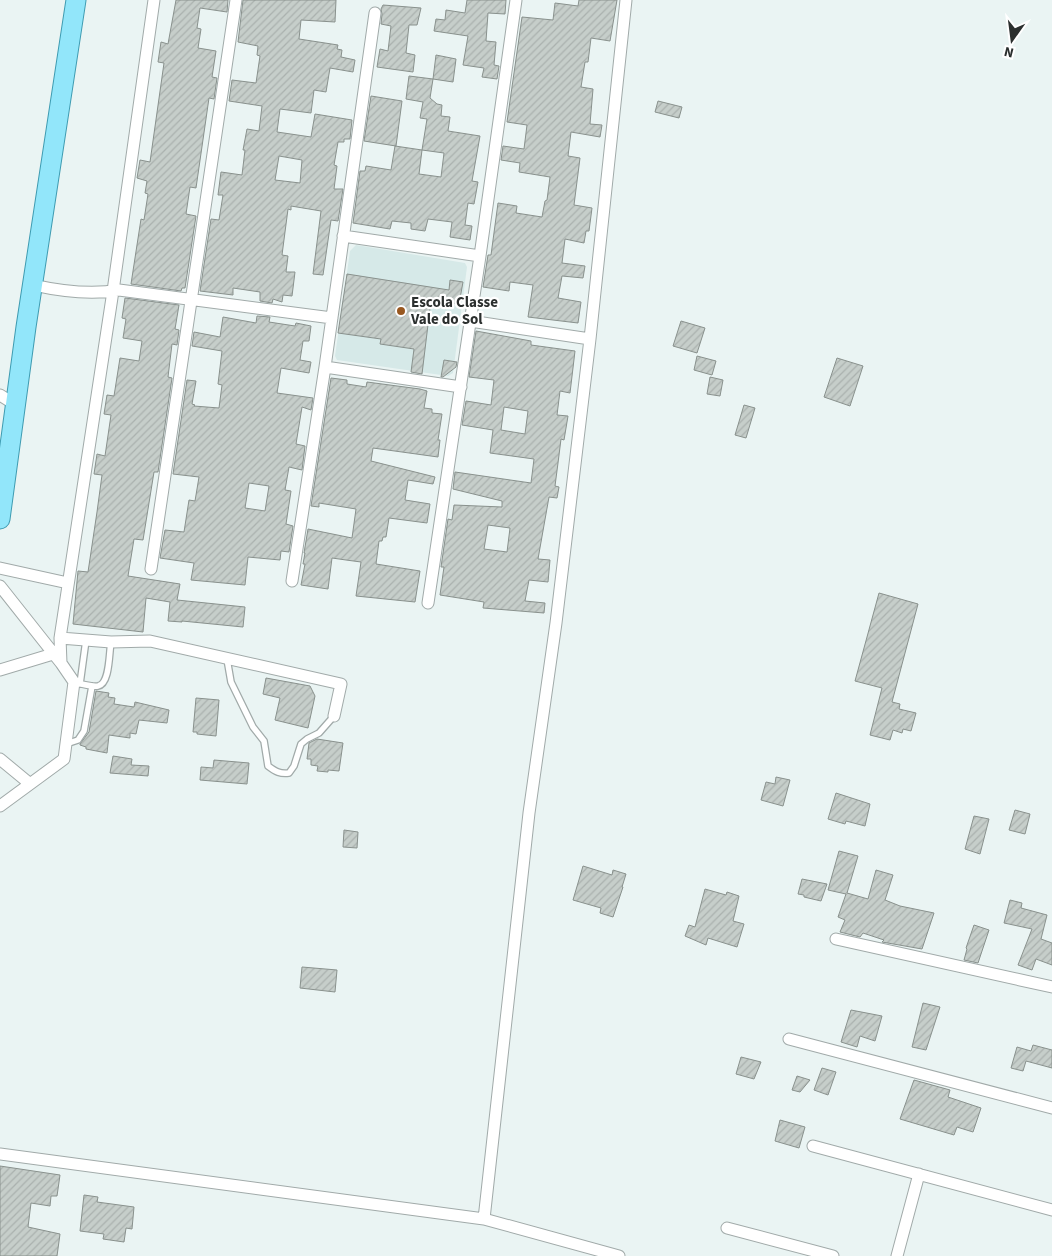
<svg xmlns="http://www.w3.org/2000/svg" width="1052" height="1256" font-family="'Source Sans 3',sans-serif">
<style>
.built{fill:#d6e9e8}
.building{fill:url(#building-hatch);stroke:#89918d;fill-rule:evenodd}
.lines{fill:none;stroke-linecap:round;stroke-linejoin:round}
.lane-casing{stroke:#a1aaa9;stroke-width:8}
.street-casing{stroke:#a1aaa9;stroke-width:13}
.primary-casing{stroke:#3e9bb1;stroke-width:21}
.lane{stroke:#fff;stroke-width:5.5}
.street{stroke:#fff;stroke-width:11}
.primary{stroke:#92e6fa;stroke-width:19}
.poi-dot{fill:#985820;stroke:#fff;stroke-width:2}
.labels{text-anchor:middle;stroke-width:4.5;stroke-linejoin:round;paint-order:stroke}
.poi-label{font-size:15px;font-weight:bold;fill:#2b2f2e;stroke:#fff;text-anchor:start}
</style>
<defs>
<pattern id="building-hatch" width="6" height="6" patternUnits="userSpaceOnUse" patternTransform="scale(1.25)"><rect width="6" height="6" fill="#c6ceca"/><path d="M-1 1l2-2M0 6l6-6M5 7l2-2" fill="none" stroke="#aab1ae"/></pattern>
</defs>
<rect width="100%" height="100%" fill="#eaf4f3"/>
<path class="built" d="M356,245L465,263L467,267L453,373L448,376L337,360L335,356L350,251Z"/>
<path class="building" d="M176,0H228L227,12L200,8L197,28L201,29L198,48L216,51L212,77L217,78L214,99L209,98L196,188L190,187L186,214L196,216L185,288H182L181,291L131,284L141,219L144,220L148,194L145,193L147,181L137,178L140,160L150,162L164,63L158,62L161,42L168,44Z
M243,0H336L335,22L301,20L299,39L338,45L337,49L342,50L341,57L355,60L353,72L330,68L326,92L314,90L311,113L280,109L277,132L311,137L315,114L352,120L350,139H344V142H338L334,165L337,166L334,189H343L338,221L331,220L323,275L313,274L321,211L291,206V210L288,209L282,255L288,256L286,272H295L292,296L283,295L282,302L273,299L272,303L260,301V292L233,288V295L200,291L211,219L219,220L223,195H218L221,172L242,175L245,150H243L247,129L259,131L262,106L229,101L232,80L256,83L260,56L257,55L258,46L238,42ZM279,156L302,160L300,183L275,180Z
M467,0H506L505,14L488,13L486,41L496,42L494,65L499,66L497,79L482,77L484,68L463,65L468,36L434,31L436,19L445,20L446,10L465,13Z
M579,0H617L610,41L591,38L588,62H585L581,87L593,89L590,124L602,125L600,137L571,132L568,156L580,158L574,205L592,208L589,231H586L584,243L565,239L562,263L585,266L583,278L562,276L558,298L581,302L578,323L528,317L533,285L510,282L509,291L483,287L488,255H491L498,203L517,206L516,213L542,217L545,201L547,200L550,177L519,172L520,163L501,160L503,146L524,149L527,125L507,122L522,17L553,20L555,3L578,6Z
M383,5L421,8L417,25H409L406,53L415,55L413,72L377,67L380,49L388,51L391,26L381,24L382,14L381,9Z
M436,55L456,59L453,82L433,79Z
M409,76L433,79L430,98L437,104L442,105L441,116L450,117L448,131L480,136L472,181L478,182L474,204L468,203L465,225L472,226L470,240L450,237L452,222L428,219L425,231L411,229V223L392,221L390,229L353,223L360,171H365L366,166L391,170L395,146L422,150L419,174L441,177L444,153L422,150L427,119L420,118L423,102L406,99Z
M371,96L402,101L396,146L364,141Z
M658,101L682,107L679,118L655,112Z
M347,274L449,290L450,280L463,282L459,304L431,300L422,374L411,372L414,349L380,344L381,339L338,333Z
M125,298L179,305L175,329L179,330L177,345L172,344L168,377L172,378L158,472H154L143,540L134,539L128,576L180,584L177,600L245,607L243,627L182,621V622L168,621L170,602L146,598L143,632L73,624L78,571L88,572L97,512L102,475L94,474L97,454L105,456L111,415L104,414L107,395L114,396L120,358L139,361L142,341L123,338L126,319L122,318Z
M257,316L270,317L269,322L295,326L296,323L311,326L309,341H303L300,360L311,362L309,373L281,368L277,393L313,398L311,410L302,407L296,444L305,446L302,470L289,467L285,490L291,491L286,524L293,526L289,552L281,551L280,560L248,557L245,585L191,580L194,563L160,558L165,530L184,532L189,500L195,501L199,477L173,474L187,380L196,381L192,404L195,405L194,406L219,408L222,385L218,384L222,351L192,346L194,332L220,337L223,317L256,323ZM249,483L269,486L265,511L245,508Z
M681,321L705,328L697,353L673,346Z
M476,331L531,341V345L575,351L570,393L560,391L557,415L568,416L564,440L561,439L558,463L555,486L559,487L557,498L549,497L538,559L550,560L548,582L529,580L525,601L545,603L544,613L483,608L484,602L440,595L444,567H441L448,519L452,520L454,505L502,507V501L453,489L455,472L531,483L534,459L490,453L493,430L462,425L466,401L491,405L494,380L469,377ZM504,407L528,411L525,434L501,430ZM488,525L510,528L507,552L484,549Z
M697,356L716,361L712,375L694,370Z
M837,358L863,366L850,406L824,397Z
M444,360L457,362L456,367L443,377H441Z
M710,377L723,380L720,396L707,394Z
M331,378L347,380V384L366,387L367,382L420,389L427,391L424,408L432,409V413L442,414L438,440H440L438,457L373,448L371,461L435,477L433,484L408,480L405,500L430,504L427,523L389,518L386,537H383L382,541H379L376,564L420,571L415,602L356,596L361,562L346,560L332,558L328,589L301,585L305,564H303L305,553H304L308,529L352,538L356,509L319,503V507L311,506Z
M744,405L755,408L746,438L735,435Z
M879,593L918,604L892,702L900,704L899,709L916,713L911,731L903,729L902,733L893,730L890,740L870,735L882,688L855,681Z
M266,678L310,686L315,696L308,728L275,720L280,698L263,694Z
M96,691L109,693L108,697L115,698L114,704L134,707L135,702L169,710L167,723L139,720L136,734L130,733V738L109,735L107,753L86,749V747L80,745V744L89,732Z
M196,698L219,700L216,736L197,734V732H193Z
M317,739L343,743L339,771L328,770V772L317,771L318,766L311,765V759H307L309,743Z
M113,756L132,759L131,765L149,766L148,776L110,773Z
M214,760L249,763L247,784L200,780L201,767L213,768Z
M776,777L790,780L783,806L761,800L766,782L775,784Z
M836,793L870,804L865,826L846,821L845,824L828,819Z
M1015,810L1030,814L1025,834L1009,830Z
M974,816L989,819L980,854L965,849Z
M344,830L358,832L357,848L343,847Z
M839,851L858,856L847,893L868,899L876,870L893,875L885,900L900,906L934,913L922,949L882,942L884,940L863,933L860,937L840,932L845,920L838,917L846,894L828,890Z
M583,866L612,875L613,870L626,874L622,887H623L613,917L600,913L601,908L573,900Z
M802,879L827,884L821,901L804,897V895L798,894Z
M705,889L726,895L727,892L739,896L733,921L744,924L737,947L708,938L706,945L685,936L689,925L695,927Z
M1010,900L1022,903L1021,908L1047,915L1041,939L1052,943V965L1036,959L1032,970L1018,965L1032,929L1004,923Z
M974,925L989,930L978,963L964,960L967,949L966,948Z
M302,967L337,970L335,992L300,988Z
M923,1003L940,1007L926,1050L912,1047Z
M851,1010L882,1016L875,1041L860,1036L857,1047L841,1042Z
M1033,1045L1052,1050V1068L1026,1061L1023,1071L1011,1068L1017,1047L1031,1051Z
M741,1057L761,1062L754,1079L736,1074Z
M822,1068L836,1072L828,1095L814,1090Z
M797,1076L810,1080L800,1092L792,1090Z
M914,1080L950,1090L948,1097L981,1108L973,1132L957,1127L954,1135L900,1119Z
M780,1120L805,1127L799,1148L775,1141Z
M0,1166L60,1175L57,1196H51L50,1206L31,1203L28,1227L60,1234L57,1256H0Z
M84,1195L98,1197L97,1202L134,1207L132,1229L126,1228L124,1242L103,1239L104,1234L80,1231Z"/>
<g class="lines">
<g class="lane-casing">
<path id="lane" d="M227,659L231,682L253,727L264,741L268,766C276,772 280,774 289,773L294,766L301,744L307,739L319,733L334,716
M74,682C81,684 91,687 98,686C110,684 109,653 111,642
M80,684L86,640
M66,744L78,740L84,731L92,686"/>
</g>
<g class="street-casing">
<path id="street" d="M343,236L480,256
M33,285C60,291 92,295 119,290L332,318
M470,321L590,339
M325,367L461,387
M0,395L16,405
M0,568L68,583
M151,569L236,0
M292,581L325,367L375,13
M0,586L61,663L74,682L64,759L0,806
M428,603L480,256L516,0
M60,638L111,642L150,641L341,684L334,716
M61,663L60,638L113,291L154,0
M0,670L53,654
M0,759L29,783
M836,939L1052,987
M789,1039L1052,1108
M813,1146L1052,1210
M0,1154L484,1219L619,1256
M484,1219L529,813L556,623L590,339L626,0
M727,1228L833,1256
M897,1256L919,1174"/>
</g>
<g class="primary-casing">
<path id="primary" d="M0,519L26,327L76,0"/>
</g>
<use href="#lane" class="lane"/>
<use href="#street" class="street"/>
<use href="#primary" class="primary"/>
</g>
<circle class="poi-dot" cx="401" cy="311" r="5"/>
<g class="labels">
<g class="poi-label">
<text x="411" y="307">Escola Classe<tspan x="411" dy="17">Vale do Sol</tspan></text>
</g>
</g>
<g transform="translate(1012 40) rotate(194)" stroke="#ffffff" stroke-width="4" paint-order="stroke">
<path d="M0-4L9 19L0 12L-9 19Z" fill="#2b2f2e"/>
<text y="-8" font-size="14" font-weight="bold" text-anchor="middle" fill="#2b2f2e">N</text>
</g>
</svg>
